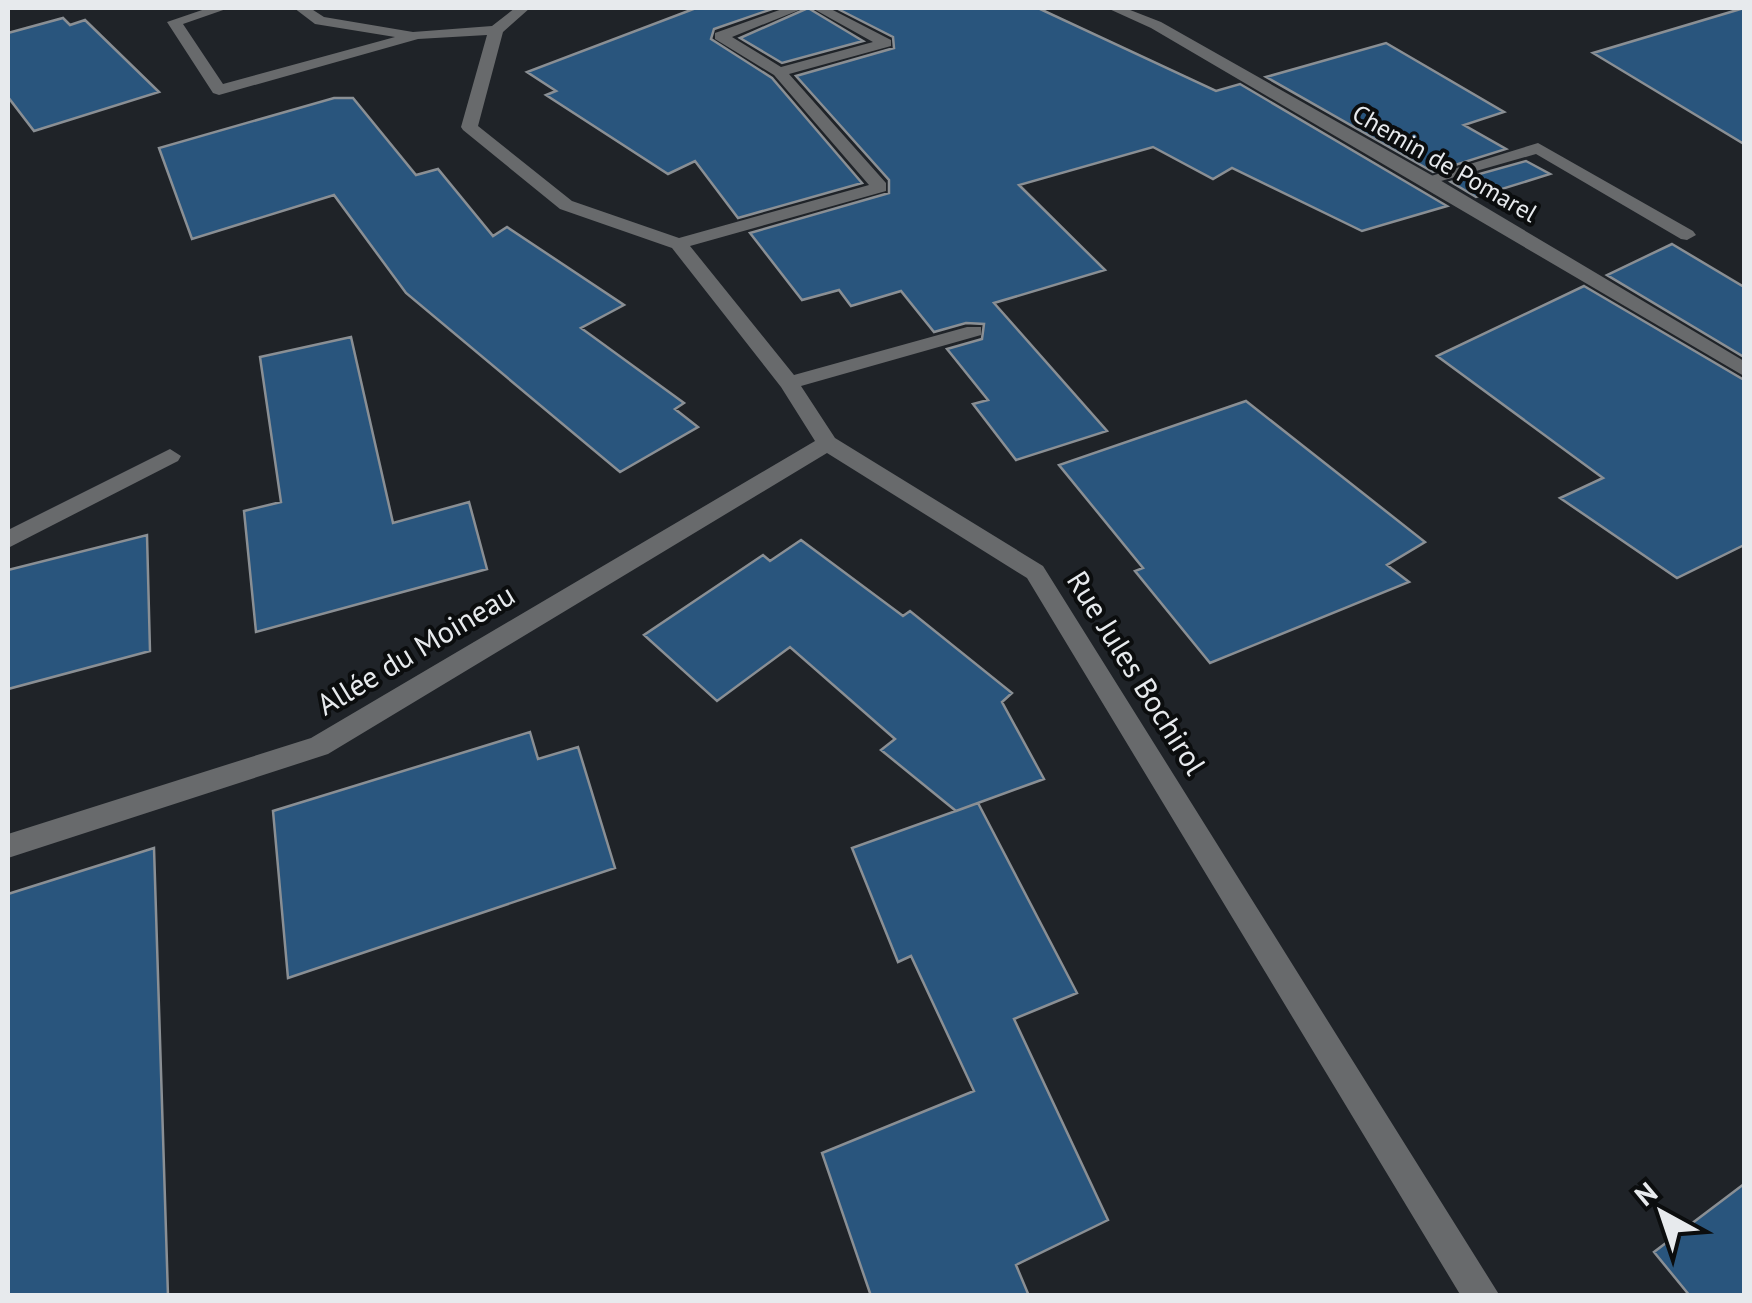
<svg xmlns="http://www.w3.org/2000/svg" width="1752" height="1303" font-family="'PT Sans',sans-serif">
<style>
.building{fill:#29557d;stroke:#8a8f94;stroke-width:2.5}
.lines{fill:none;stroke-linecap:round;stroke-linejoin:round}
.service{fill:#686a6c;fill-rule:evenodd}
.minor{fill:#686a6c;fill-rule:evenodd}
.labels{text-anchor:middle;stroke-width:8;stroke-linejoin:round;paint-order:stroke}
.far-street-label{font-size:25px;fill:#e7eaed;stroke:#0b0d0e}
.street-label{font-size:30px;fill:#e7eaed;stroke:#0b0d0e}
</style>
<rect width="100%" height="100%" fill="#1f2328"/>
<path class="building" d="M696,8H775L714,29L711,39L772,78L862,183L738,218L695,161L668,174L546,95L556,91L527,72Z
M808,8L863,41L782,63L740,38Z
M836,8H1038L1216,91L1240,84L1447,206L1362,231L1232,168L1213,179L1153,147L1019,185L1105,270L994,303L1107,431L1016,460L973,404L988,400L947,349L982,339L984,324L966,323L934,332L901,291L851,306L839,290L802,300L750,233L889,193V180L796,76L894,48L893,37Z
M1744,8V144L1593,53Z
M63,18L70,25L85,20L159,92L34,131L8,97V33Z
M1386,43L1504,112L1464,125L1506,149L1433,172L1266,77Z
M334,98H353L416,175L438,169L493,236L507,227L624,305L581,328L684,403L675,409L698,427L620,472L406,293L334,195L192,239L159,148Z
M1526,161L1550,174L1476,197L1451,182Z
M1672,244L1744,287V357L1607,275Z
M1584,286L1744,380V545L1677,578L1560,498L1603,478L1437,356Z
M351,337L393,523L469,502L487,569L256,632L244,511L281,502L260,357Z
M1246,401L1425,542L1387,565L1409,582L1210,663L1135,571L1143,568L1059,465Z
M147,535L150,651L8,689V570Z
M801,540L903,616L910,611L1012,693L1002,702L1044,779L956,811L881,750L895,739L790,647L717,701L644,635L763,555L770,561Z
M530,732L538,759L578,747L615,868L288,978L273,811Z
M978,803L1077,993L1014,1019L1108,1220L1016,1265L1029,1296H871L822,1153L974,1091L911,956L898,962L852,848Z
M154,848L168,1296H8V894Z
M1744,1184V1296H1690L1654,1252Z"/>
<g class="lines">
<path class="service" d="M1538,143L1693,231L1696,235L1687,240L1681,239L1536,154L1427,185L1418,180Z"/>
<path class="minor" d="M208,8H229L183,24L223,84L395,37L315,24L294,8H310L324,17L413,32L492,26L515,8H530L503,32L478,126L572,201L679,238L869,185L774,75L715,39V33L785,8H804L732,37L781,67L873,42L812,8H829L891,40V46L789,74L886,183V191L690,246L794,375L967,327H981V335L801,386L835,438L1043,566L1500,1296H1461L1027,578L827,453L328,754L8,858V834L311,738L815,441L781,387L672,248L560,209L463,130L461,127L487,35L418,39L219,95L213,93L167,22Z
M1107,8H1125L1161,22L1433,176L1744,361V376L1151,28Z
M170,449L181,456L178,461L8,548V530Z"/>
</g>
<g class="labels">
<g class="far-street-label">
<text transform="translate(1445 163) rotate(30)" y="9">Chemin de Pomarel</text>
</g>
<g class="street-label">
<text transform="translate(416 650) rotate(-31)" y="10">Allée du Moineau</text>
<text transform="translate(1136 673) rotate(58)" y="10">Rue Jules Bochirol</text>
</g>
</g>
<rect width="1752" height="1303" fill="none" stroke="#e7eaed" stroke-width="20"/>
<g transform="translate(1662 1213) rotate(320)" stroke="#0b0d0e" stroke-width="8" paint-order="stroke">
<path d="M0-8L18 38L0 25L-18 38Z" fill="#e7eaed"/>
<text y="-15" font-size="28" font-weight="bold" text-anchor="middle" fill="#e7eaed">N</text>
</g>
</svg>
